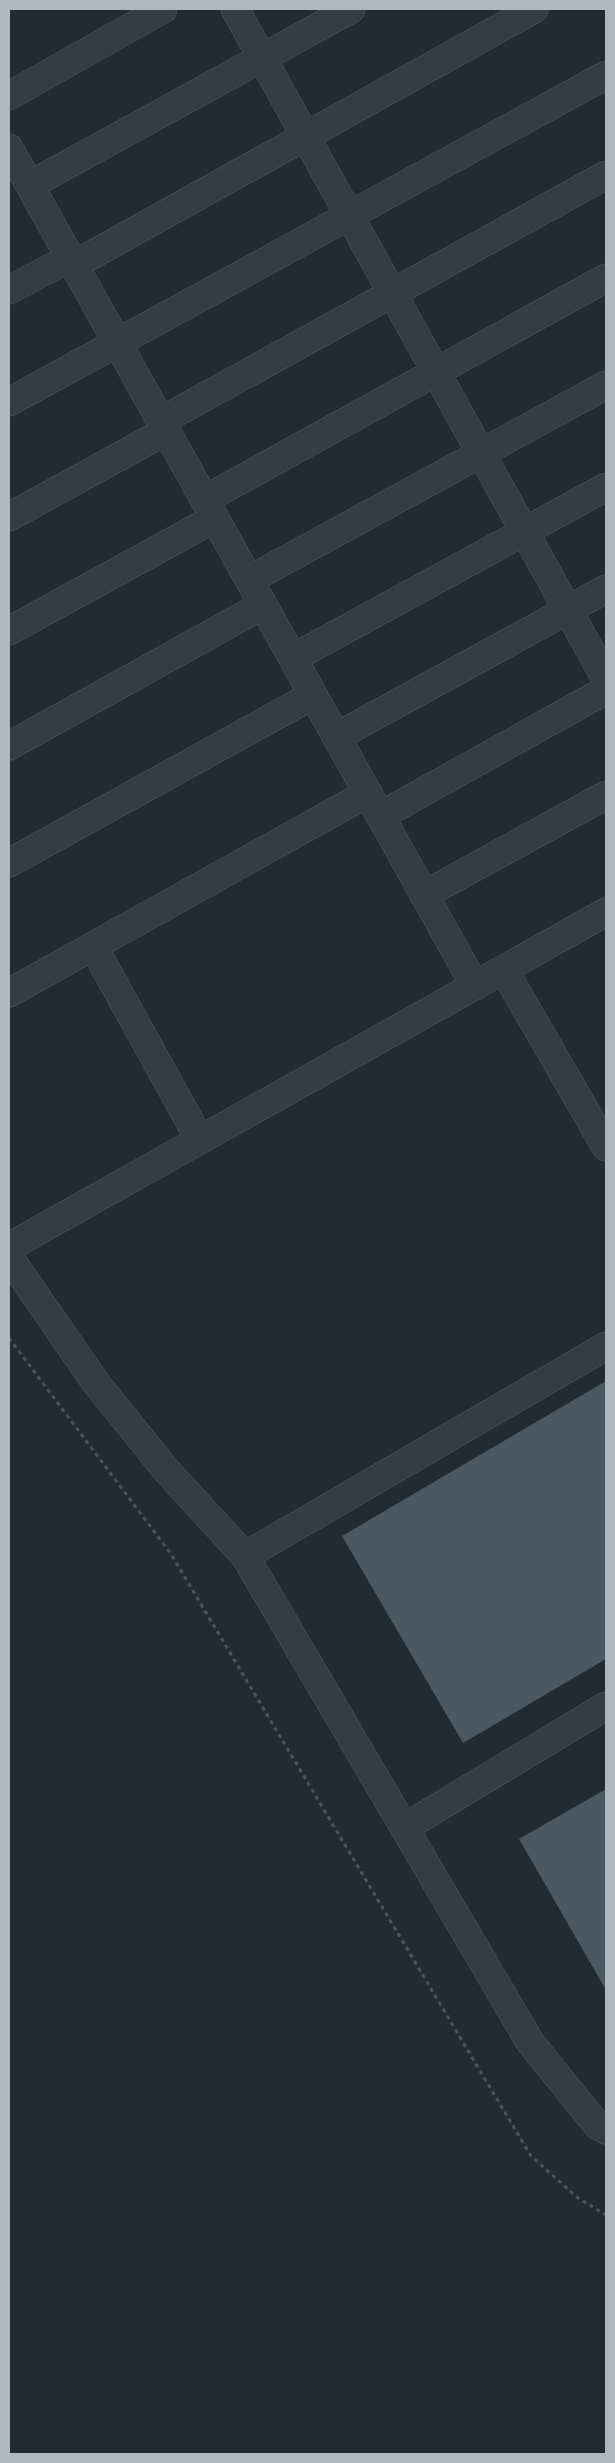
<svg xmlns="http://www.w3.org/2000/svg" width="615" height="2463" font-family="'Roboto Condensed',sans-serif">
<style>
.building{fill:#4c5861}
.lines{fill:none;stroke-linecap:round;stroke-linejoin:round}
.minor-casing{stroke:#525b62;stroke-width:29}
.path{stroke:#465858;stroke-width:3;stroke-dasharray:4 4;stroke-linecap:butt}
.minor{stroke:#343d44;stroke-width:28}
</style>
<rect width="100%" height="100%" fill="#212b33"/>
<path class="building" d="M606,1381V1659L463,1743L342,1536Z
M606,1789V1990L519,1839Z"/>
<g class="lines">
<g class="minor-casing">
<path id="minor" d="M235,9L606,679
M9,96L163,9
M9,148L475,986
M30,185L351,9
M74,265L534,9
M9,290L70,258
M9,402L606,75
M161,421L606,175
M204,500L606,278
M9,517L166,431
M249,580L606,385
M9,631L215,518
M293,658L606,487
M336,737L606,589
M9,746L263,605
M380,816L606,690
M9,863L313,695
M424,895L606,795
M93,946L200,1140
M504,970L606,1147
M9,993L368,793
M9,1247L606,912
M9,1257L96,1383L167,1471L245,1556L530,2042L597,2125L606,2130
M245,1556L606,1346
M404,1828L606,1706"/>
</g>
<path class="path" d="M9,1338L171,1554L531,2156L578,2198L606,2215"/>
<use href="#minor" class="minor"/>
</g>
<rect width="615" height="2463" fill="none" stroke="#aeb8c1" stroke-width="20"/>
</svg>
